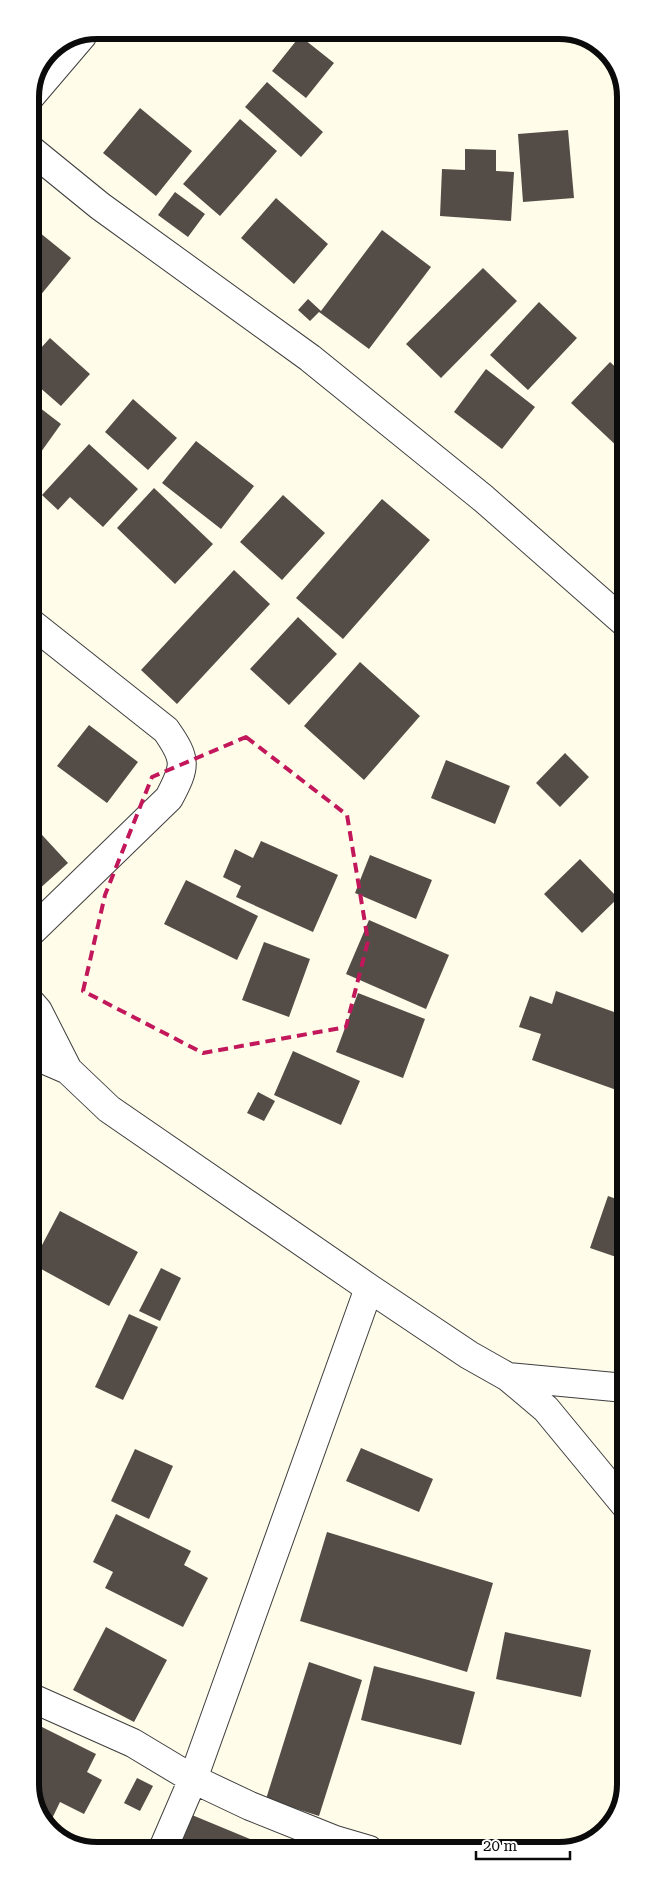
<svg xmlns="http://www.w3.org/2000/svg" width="656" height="1881" font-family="'Roboto Serif',serif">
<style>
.building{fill:#544d47}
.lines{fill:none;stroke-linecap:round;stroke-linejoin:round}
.minor-casing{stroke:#3e3e3e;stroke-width:30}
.minor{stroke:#fff;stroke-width:28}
.marked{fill:none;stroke:#c2185b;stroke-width:4;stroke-dasharray:10 6;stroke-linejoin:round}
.rim{fill:none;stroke:#0b0b0b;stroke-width:6}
</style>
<rect width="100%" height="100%" fill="#fffce9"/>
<path class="building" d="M300,36L334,63L306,98L272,71Z
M267,82L323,132L301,157L245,107Z
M140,108L192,151L156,196L103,153Z
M240,119L277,151L220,216L183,184Z
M568,130L574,198L523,202L518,134Z
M465,149L496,150V171L514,172L511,221L440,216L442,169L465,170Z
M175,192L205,214L188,237L158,215Z
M276,198L328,244L294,284L241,238Z
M34,228L71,258L30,308V232Z
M382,230L431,267L369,349L319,312L310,321L298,310L308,299L321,311Z
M483,268L517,301L441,378L406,344Z
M539,302L577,338L528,390L490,355Z
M50,338L90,374L61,406L30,379V360Z
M624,345V356L619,351Z
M610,362L624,375V446L621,450L571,403Z
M486,369L535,407L502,449L454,412Z
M133,399L177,438L148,470L105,432Z
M31,401L61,424L31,466Z
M196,441L254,486L221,529L162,483Z
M89,444L138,489L103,527L70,497L58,510L42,495Z
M154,488L213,544L175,584L117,528Z
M283,495L325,533L282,580L240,542Z
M382,499L430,540L343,639L296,598Z
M234,570L270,604L177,704L141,670Z
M298,617L337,654L289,705L250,669Z
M360,662L420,716L364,780L304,726Z
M31,689L42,695L31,713Z
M89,725L138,762L107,803L57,766Z
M565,753L589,777L560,807L536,783Z
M625,759V779L614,770Z
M446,760L510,786L495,824L431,798Z
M31,823L68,863L37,891L31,885Z
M261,841L338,875L313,932L236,897L241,886L223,877L235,849L253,858Z
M370,855L432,880L416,919L355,893Z
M580,859L618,898L582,933L544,894Z
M186,880L258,916L237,960L164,924Z
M369,920L449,955L426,1009L346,974Z
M264,942L310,959L289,1017L242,1000Z
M556,991L625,1016V1093L532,1060L541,1034L519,1027L530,996L552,1004Z
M358,993L425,1019L403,1078L336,1052Z
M293,1051L360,1081L341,1125L274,1095Z
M31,1080L37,1084L31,1093Z
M258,1092L275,1101L264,1121L247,1113Z
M625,1192V1260L590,1248L608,1196L622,1201Z
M60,1211L138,1252L109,1306L32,1264Z
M161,1268L181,1278L160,1321L139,1311Z
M129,1314L158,1327L123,1400L95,1387Z
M361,1448L433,1479L419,1512L346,1481Z
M135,1449L173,1466L149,1519L111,1501Z
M116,1514L191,1551L184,1565L208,1578L183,1627L105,1588L113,1572L93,1562Z
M327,1532L493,1583L467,1672L300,1621Z
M106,1627L167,1660L134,1722L73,1690Z
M505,1632L591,1650L581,1697L496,1679Z
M309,1662L362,1680L319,1816L266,1799Z
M374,1666L475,1692L461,1745L361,1720Z
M32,1722L96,1754L87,1772L102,1780L84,1814L60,1802L48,1827L32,1801Z
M137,1778L153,1786L140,1811L124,1803Z
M616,1789L624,1791L612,1825L605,1830Z
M192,1815L267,1846L265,1850H177Z"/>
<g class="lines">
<g class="minor-casing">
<path id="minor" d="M30,97L82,36
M30,149L100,206L310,358L484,499L624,622
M31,623L166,730C187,760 186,766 169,798L31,932
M31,1003L38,1011L68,1070L109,1109L369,1288L469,1355L508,1377L546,1409L626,1506
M31,1054L68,1070
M508,1377L625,1388
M32,1698L133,1743L193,1779L250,1806L335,1840L369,1850
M162,1851L193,1779L369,1288"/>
</g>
<use href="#minor" class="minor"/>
</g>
<path class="marked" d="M246,737L347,815L368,941L346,1027L203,1053L83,991L105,895L152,777Z"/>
<path d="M0 0H656V1881H0ZM97 39H559A58 58 0 0 1 617 97V1784A58 58 0 0 1 559 1842H97A58 58 0 0 1 39 1784V97A58 58 0 0 1 97 39Z" fill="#fff" fill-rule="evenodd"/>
<path class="rim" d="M97 39H559A58 58 0 0 1 617 97V1784A58 58 0 0 1 559 1842H97A58 58 0 0 1 39 1784V97A58 58 0 0 1 97 39Z"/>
<path d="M476 1851v8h94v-8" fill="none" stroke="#0b0b0b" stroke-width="2.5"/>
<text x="483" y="1851" font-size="15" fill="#0b0b0b" stroke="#ffffff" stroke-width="4" paint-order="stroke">20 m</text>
</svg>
